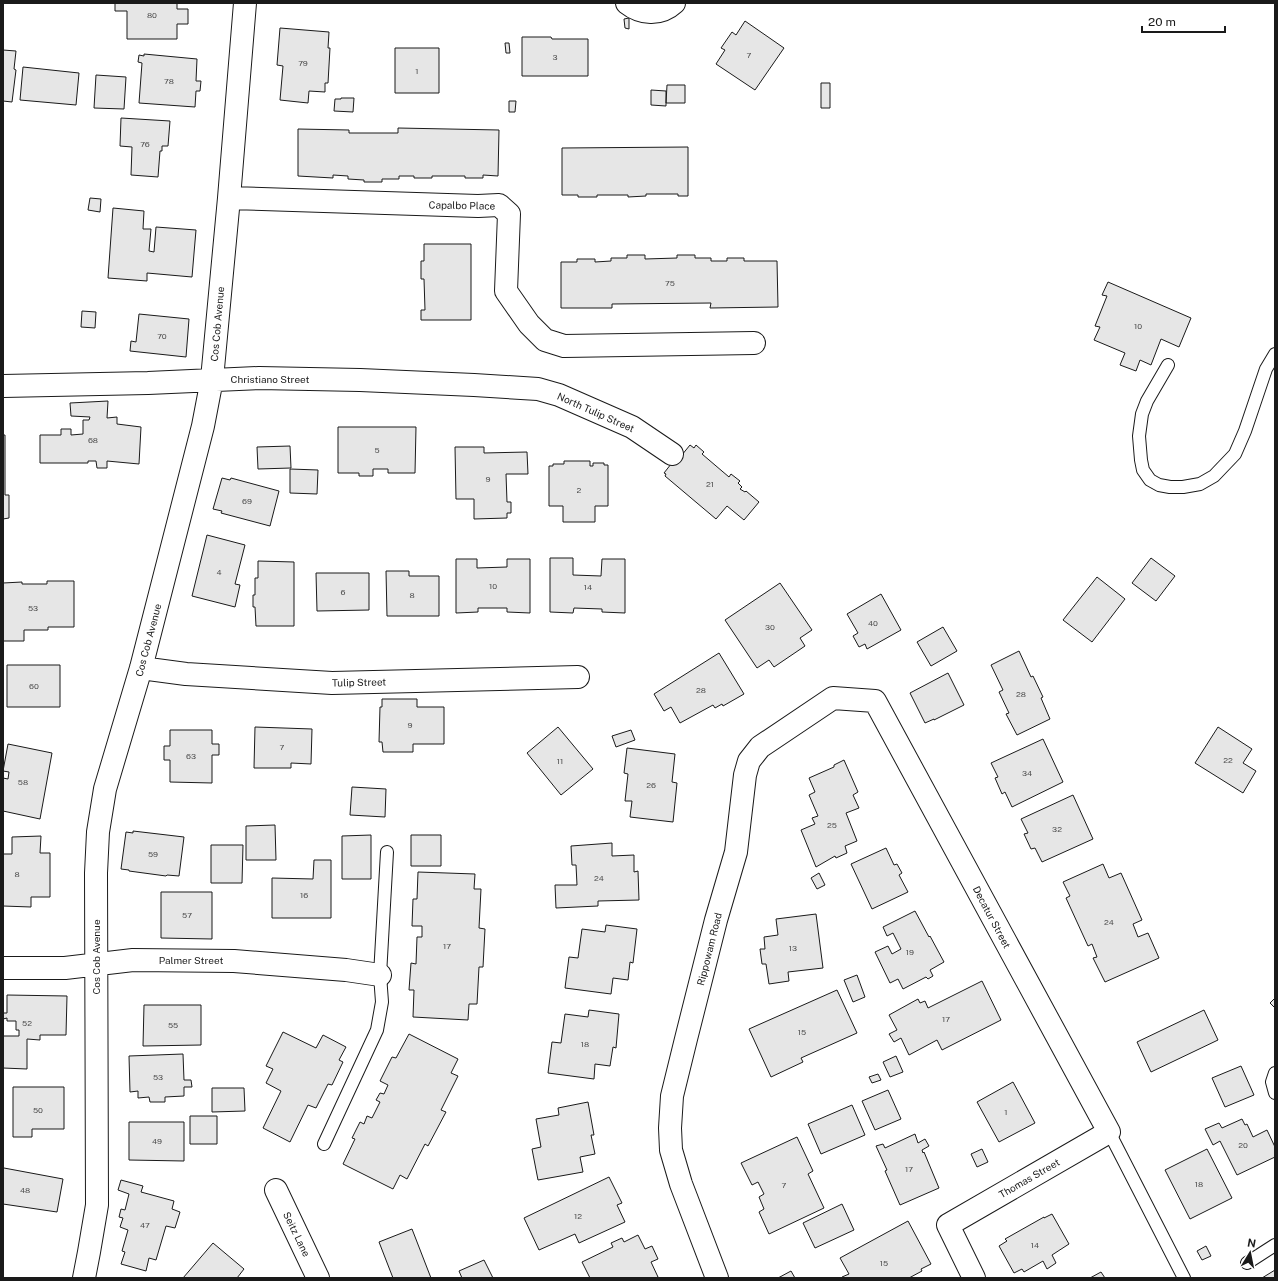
<svg xmlns="http://www.w3.org/2000/svg" width="1278" height="1281" font-family="'Public Sans',sans-serif">
<style>
.building{fill:#e6e6e6;stroke:#1a1a1a}
.lines{fill:none;stroke-linecap:round;stroke-linejoin:round}
.service-casing{stroke:#1a1a1a;stroke-width:14}
.minor-casing{stroke:#1a1a1a;stroke-width:24}
.service{stroke:#fff;stroke-width:12}
.minor{stroke:#fff;stroke-width:22}
.labels{text-anchor:middle;stroke-width:3;stroke-linejoin:round;paint-order:stroke}
.number-label{font-size:8px;fill:#4d4d4d}
.street-label{font-size:10px;fill:#1a1a1a;stroke:#fff}
</style>
<rect width="100%" height="100%" fill="#fff"/>
<path class="building" d="M115,3H177V9H188V24H177V39H127V11H115Z
M629,18V29L625,28L624,19Z
M745,21L784,48L755,90L716,64L725,50L721,48L732,32L736,35Z
M280,28L329,32L328,48H330L328,83H325V92L309,91L308,103L280,100L283,66L277,65Z
M522,37H551L552,39H588V76H522Z
M505,43H509L510,53H506Z
M395,48H439V93H395Z
M3,50L16,51L14,69L16,70L12,102L3,101Z
M144,54L197,59L196,81H201L200,91H196L195,107L139,103L142,63L138,62L139,55L144,56Z
M23,67L79,73L76,105L20,100Z
M96,75L126,77L124,109L94,108Z
M821,83H830V108H821Z
M667,85H685V103H666Z
M651,90L666,91V106L651,105Z
M341,98H354L353,112L334,111L335,99H341Z
M509,101H516L515,112H509Z
M121,118L170,121L168,146H162V151H160L158,177L131,175L132,147L120,146Z
M398,128L499,130L498,176L483,175V178H465V176H432V178H414V176H399V179H382V182H364V180L348,179V176L333,175V178L298,176V129L349,130V133H398Z
M688,147V196H678V194H646V196L628,197V195H597V197H578V195H562V148Z
M90,198L101,199L100,212L88,210Z
M113,208L144,211L143,229H151L149,251L154,252L156,227L196,230L192,277L147,273V281L108,278Z
M424,244H471V320H421V310H425L424,279H421V261H424Z
M627,255H645V259L677,258V255H695V258H711V261H727V258H744V261H777L778,307L710,308L711,303L612,304V308H561V262H577V259H595V262L611,261V258H627Z
M1108,282L1191,318L1179,347L1161,339L1151,365L1140,360L1136,371L1120,365L1125,353L1094,340L1100,327L1095,326L1107,296L1102,295Z
M82,311L96,312L95,328L81,327Z
M139,314L189,319L186,357L130,351L131,341L136,342Z
M108,401L107,418L117,417V424L141,427L139,464L107,461V468H97L96,461H88V463H40V435H61V429H71V435L83,434V420H89L90,417L71,416L70,403Z
M338,427H416L415,473H388V469H373V476H359V473H338Z
M3,435H5V495H9V518L3,519Z
M690,445L694,448L696,445L704,452L702,454L729,477L731,474L740,481L738,483L742,487L740,489L745,492L746,491L759,502L744,520L727,506L716,519L665,476L666,474L664,473L675,459L677,461Z
M290,446L291,468L258,469L257,447Z
M455,447H484V453L527,452L528,474H506L507,502H511V513H507V518L474,519V499H456Z
M564,461H590V466H593V463H604V465H608V506H595V522H563V506H549V466H553V464H564Z
M290,469L318,470L317,494L290,493Z
M222,478L230,480L231,478L279,491L270,526L221,513L222,511L213,509Z
M207,535L245,545L235,584L240,585L235,607L192,596Z
M550,558H573V575L601,576L602,559H625V613L602,612V609L574,608L573,613L550,612Z
M1151,558L1175,576L1156,601L1132,583Z
M456,559H477V568L507,567V559H530V613L507,612V608H478V612L456,613Z
M258,561L294,562V626H256L255,607H253V595H255V578H258Z
M386,571H409V576H439V616H387Z
M316,573H369V610L317,611Z
M1097,577L1125,599L1092,642L1063,620Z
M47,581H74V627H48V630H24V641H3V583L22,582V584H47Z
M780,583L812,630L800,638L805,646L774,667L769,660L757,668L725,620Z
M881,594L901,630L867,649L865,644L859,647L853,636L858,633L847,614Z
M943,627L957,651L931,666L917,642Z
M1019,651L1031,677L1033,676L1043,697L1041,698L1050,719L1017,735L1006,714L1009,713L999,692L1003,690L991,665Z
M719,653L744,694L723,706L722,704L715,708L713,705L680,723L671,707L664,711L654,694Z
M7,665H60V707H7Z
M948,673L964,705L934,720V719L925,723L910,693Z
M382,699H417V707H444V744H413V752H383L382,742H379L380,707H382Z
M255,727L312,729L311,764L291,763V768H254Z
M558,727L593,769L561,795L527,753Z
M1218,727L1252,749L1243,763L1256,771L1243,793L1195,763Z
M170,730H212V744H219V755H212V783L170,782V760H164V746H170Z
M631,730L635,740L616,747L612,736Z
M1043,739L1063,782L1012,807L1005,792L1002,794L995,778L998,777L991,763Z
M8,744L52,753L40,819L3,811V778L8,779L9,772L3,771Z
M627,748L675,754L672,782L677,783L673,822L630,817L632,801H625L628,774L624,773Z
M844,760L858,792L853,795L859,808L846,813L857,841L845,846L847,853L836,858L835,856L816,867L801,830L815,824L812,818L818,816L809,795L815,792L809,778L834,767V765Z
M352,787L386,789L385,817L350,815Z
M1073,795L1093,839L1042,862L1035,848L1031,849L1024,834L1028,833L1021,819Z
M275,825L276,860H246V826Z
M133,831L184,837L179,876L167,875L166,876L129,871V870L121,869L126,832L133,833Z
M371,835V879H342V836Z
M411,835H441V866H411Z
M41,836L40,853H50V897H31V907L3,906V854H12V837Z
M612,843V856L634,855V872L638,871L639,900L598,901V906L556,908L555,885H577L576,865H572L571,846Z
M211,845H243L242,883H211Z
M886,848L894,865L897,864L902,873L899,875L908,892L872,909L851,864Z
M314,860H331V918H272V878L313,879Z
M1103,864L1109,878L1121,873L1142,920L1133,924L1138,937L1148,933L1159,958L1105,982L1093,958L1097,957L1092,944L1088,946L1066,898L1070,896L1063,882Z
M418,872L475,874L474,889H481L479,928L485,929L483,967H479L477,1004H469L468,1020L413,1017L414,990H409L411,963L416,964L417,937H422V926H412L413,899H417Z
M819,873L825,885L817,889L811,878Z
M161,892H212V939L161,938Z
M915,911L929,937L930,936L944,962L930,970L933,976L928,979L926,977L903,989L898,979L890,983L875,952L888,946L892,954L901,949L893,933L887,936L883,927Z
M816,914L823,968L788,972L789,981L769,984L766,964H762L760,949H765L764,937L778,935L776,919Z
M606,925L637,929L633,963L630,962L628,980L613,978L611,994L565,988L569,957L578,958L582,929L605,932Z
M857,975L865,997L853,1002L844,980Z
M982,981L1001,1020L942,1050L937,1040L909,1055L901,1038L894,1042L889,1034L897,1030L889,1015L918,999L920,1003L925,1001L928,1008Z
M837,990L857,1033L801,1058L803,1062L771,1077L749,1029Z
M7,995L67,996L66,1035H40V1040L27,1039V1069L3,1068V1036H19V1030H16V1021H7V1018L3,1019V1013H7Z
M1275,998V1008L1270,1003Z
M144,1005H201V1045L143,1046Z
M589,1010L619,1014L616,1048L613,1047L610,1066L595,1064L594,1079L548,1073L552,1042L561,1043L565,1014L588,1017Z
M1204,1010L1218,1040L1151,1072L1137,1042Z
M283,1032L316,1048L323,1035L346,1047L339,1060L343,1062L332,1085L328,1084L316,1108L308,1105L290,1142L263,1128L281,1091L266,1083L273,1069L266,1066Z
M409,1034L458,1059L451,1073L458,1076L441,1110L446,1112L428,1146L425,1144L407,1179L400,1175L393,1189L343,1164L355,1139L352,1138L360,1122L364,1124L367,1116L372,1118L380,1102L376,1100L380,1093L384,1094L388,1085L380,1081L392,1057L396,1058Z
M183,1054L184,1080H191L192,1087H184V1096L165,1097V1102H150L149,1097L138,1098V1091L130,1092L129,1056Z
M896,1056L903,1072L890,1077L883,1062Z
M1241,1066L1254,1095L1225,1107L1212,1078Z
M878,1074L881,1080L872,1083L869,1077Z
M1013,1082L1035,1123L999,1142L977,1102Z
M13,1087H64V1129H32V1137H13Z
M212,1088H244L245,1111L212,1112Z
M888,1090L901,1119L875,1130L862,1101Z
M588,1102L594,1135H591L595,1154L580,1157L583,1172L538,1180L532,1149L541,1147L536,1119L559,1115L558,1108Z
M852,1105L865,1135L821,1154L808,1124Z
M190,1116H217V1144H190Z
M1242,1119L1245,1125L1247,1124L1253,1137L1267,1130L1275,1147V1157L1237,1175L1220,1141L1213,1145L1205,1129L1219,1123L1222,1128Z
M129,1122H184V1161L129,1160Z
M915,1134L918,1143L925,1139L929,1146L922,1150L923,1153L924,1152L939,1188L900,1205L885,1171L887,1170L876,1146L883,1144L885,1148Z
M797,1137L813,1171L808,1174L824,1208L769,1234L759,1212L764,1209L759,1197L764,1194L758,1182L752,1185L741,1163Z
M982,1149L988,1162L977,1167L971,1154Z
M1207,1149L1232,1198L1190,1219L1165,1170Z
M4,1168L63,1179L57,1212L3,1204V1169Z
M609,1177L622,1203L617,1205L625,1222L579,1243L575,1234L539,1250L524,1218Z
M121,1180L143,1186L141,1192L174,1201L172,1209L180,1212L175,1228L166,1226L156,1260L149,1258L146,1271L121,1264L125,1252L122,1251L128,1230L120,1227L123,1218L119,1217L121,1209L125,1210L129,1194L118,1190Z
M842,1204L854,1230L815,1248L803,1223Z
M1052,1214L1069,1244L1052,1255L1056,1263L1047,1269L1043,1261L1024,1272L1022,1269L1014,1273L999,1246L1007,1241L1005,1239L1044,1217V1218Z
M908,1221L931,1264L921,1269L922,1271L909,1278H842V1277L849,1274L840,1258Z
M412,1229L431,1278H393L379,1242Z
M638,1235L645,1249L652,1246L658,1259L651,1262L658,1277L655,1278H590L582,1262L613,1247L611,1243L622,1238L624,1242Z
M213,1243L244,1269L237,1278H183Z
M1206,1246L1211,1256L1202,1260L1197,1251Z
M484,1260L493,1278H462L459,1271Z
M1275,1270V1278H1262Z
M791,1271L795,1278H778Z
M1101,1272L1105,1278H1090Z"/>
<g class="lines">
<g class="service-casing">
<path id="service" d="M1168,365L1147,401L1142,414L1139,436L1141,460L1143,470L1150,480L1159,485L1170,487H1183L1200,484L1214,476L1235,454L1245,431L1266,369L1275,354
M1275,1073L1272,1082L1275,1093
M1109,1132L1184,1278
M324,1144L377,1030L382,1002L380,975L387,852
M1247,1263L1275,1245"/>
</g>
<g class="minor-casing">
<path id="minor" d="M627,3C641,14 660,16 674,3
M229,198L478,206L499,205L509,214L506,291L529,324L545,340L564,346L754,343
M3,386L148,383L259,378L360,380L474,385L538,389L559,395L632,427L672,454
M141,668L186,674L332,683L578,677
M3,968H65L133,960L234,961L346,970L380,975
M276,1190L318,1278
M84,1278L89,1252L97,1205L96,873L98,832L105,789L141,668L203,426L212,379L229,198L245,3
M717,1278L681,1184L671,1150L670,1128L672,1096L686,1039L716,920L736,852L745,775L749,761L760,747L833,698L875,701L1109,1132L948,1225L974,1278"/>
</g>
<use href="#service" class="service"/>
<use href="#minor" class="minor"/>
</g>
<g class="labels">
<g class="number-label">
<text x="152" y="18">80</text>
<text x="749" y="58">7</text>
<text x="555" y="60">3</text>
<text x="303" y="66">79</text>
<text x="417" y="74">1</text>
<text x="169" y="84">78</text>
<text x="145" y="147">76</text>
<text x="670" y="286">75</text>
<text x="1138" y="329">10</text>
<text x="162" y="339">70</text>
<text x="93" y="443">68</text>
<text x="377" y="453">5</text>
<text x="488" y="482">9</text>
<text x="710" y="487">21</text>
<text x="579" y="493">2</text>
<text x="247" y="504">69</text>
<text x="219" y="575">4</text>
<text x="493" y="589">10</text>
<text x="588" y="590">14</text>
<text x="343" y="595">6</text>
<text x="412" y="598">8</text>
<text x="33" y="611">53</text>
<text x="873" y="626">40</text>
<text x="770" y="630">30</text>
<text x="34" y="689">60</text>
<text x="701" y="693">28</text>
<text x="1021" y="697">28</text>
<text x="410" y="728">9</text>
<text x="282" y="750">7</text>
<text x="191" y="759">63</text>
<text x="1228" y="763">22</text>
<text x="560" y="764">11</text>
<text x="1027" y="776">34</text>
<text x="23" y="785">58</text>
<text x="651" y="788">26</text>
<text x="832" y="828">25</text>
<text x="1057" y="832">32</text>
<text x="153" y="857">59</text>
<text x="17" y="877">8</text>
<text x="599" y="881">24</text>
<text x="304" y="898">16</text>
<text x="187" y="918">57</text>
<text x="1109" y="925">24</text>
<text x="447" y="949">17</text>
<text x="793" y="951">13</text>
<text x="910" y="955">19</text>
<text x="946" y="1022">17</text>
<text x="27" y="1026">52</text>
<text x="173" y="1028">55</text>
<text x="802" y="1035">15</text>
<text x="585" y="1047">18</text>
<text x="158" y="1080">53</text>
<text x="38" y="1113">50</text>
<text x="1006" y="1115">1</text>
<text x="157" y="1144">49</text>
<text x="1243" y="1148">20</text>
<text x="909" y="1172">17</text>
<text x="1199" y="1187">18</text>
<text x="784" y="1188">7</text>
<text x="25" y="1193">48</text>
<text x="578" y="1219">12</text>
<text x="145" y="1228">47</text>
<text x="1035" y="1248">14</text>
<text x="884" y="1266">15</text>
</g>
<g class="street-label">
<text transform="translate(462 205) rotate(1)" y="4">Capalbo Place</text>
<text transform="translate(217 324) rotate(-85)" y="4">Cos Cob Avenue</text>
<text x="270" y="383">Christiano Street</text>
<text transform="translate(596 412) rotate(24)" y="4">North Tulip Street</text>
<text transform="translate(148 640) rotate(-75)" y="4">Cos Cob Avenue</text>
<text transform="translate(359 682) rotate(-1)" y="4">Tulip Street</text>
<text transform="translate(992 917) rotate(62)" y="4">Decatur Street</text>
<text transform="translate(709 949) rotate(-76)" y="4">Rippowam Road</text>
<text transform="translate(96 957) rotate(-90)" y="4">Cos Cob Avenue</text>
<text x="191" y="964">Palmer Street</text>
<text transform="translate(1029 1178) rotate(-30)" y="4">Thomas Street</text>
<text transform="translate(297 1234) rotate(64)" y="4">Seitz Lane</text>
</g>
</g>
<rect width="1278" height="1281" fill="none" stroke="#1a1a1a" stroke-width="8"/>
<g transform="translate(1250 1253) rotate(10)" stroke="#ffffff" stroke-width="3" paint-order="stroke">
<path d="M0-3L7 15L0 10L-7 15Z" fill="#1a1a1a"/>
<text y="-6" font-size="11" font-weight="bold" text-anchor="middle" fill="#1a1a1a">N</text>
</g>
<path d="M1142 26v6h83v-6" fill="none" stroke="#1a1a1a" stroke-width="2"/>
<text x="1148" y="26" font-size="12" fill="#1a1a1a" stroke="#ffffff" stroke-width="3" paint-order="stroke">20 m</text>
</svg>
